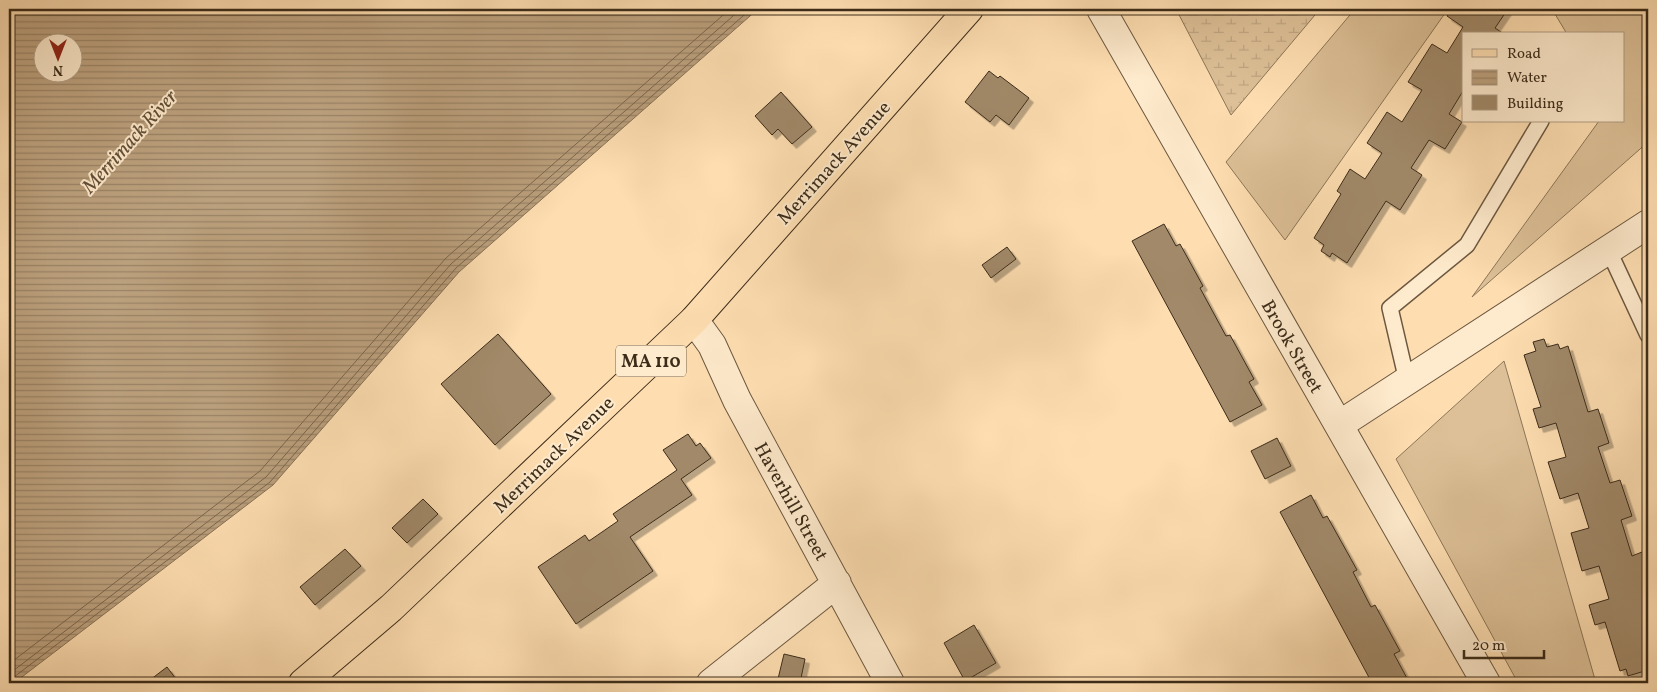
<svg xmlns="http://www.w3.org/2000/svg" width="1657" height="692" font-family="Vollkorn,serif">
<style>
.grass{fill:#ddc097;stroke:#8c7658}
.wetland{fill:url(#wetland-marsh);stroke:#8c7658}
.water{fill:url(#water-rules);stroke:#897256;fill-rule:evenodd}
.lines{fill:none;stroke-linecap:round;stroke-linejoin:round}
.shore{stroke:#7c664c;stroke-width:1}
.building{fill:#a18969;stroke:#3c2c1a;filter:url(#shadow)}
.lane-casing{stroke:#6c5840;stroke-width:18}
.street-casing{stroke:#6c5840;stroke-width:30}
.primary-casing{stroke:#3c2c1a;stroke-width:30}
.lane{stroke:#feeacc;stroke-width:15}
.street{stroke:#feeacc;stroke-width:28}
.primary{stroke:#fedeb1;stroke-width:28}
.labels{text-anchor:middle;stroke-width:4;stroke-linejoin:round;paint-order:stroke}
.shield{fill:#feeacc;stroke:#76654f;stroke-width:1}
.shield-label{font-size:18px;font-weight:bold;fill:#3c2c1a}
.street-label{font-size:19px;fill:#3c2c1a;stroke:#feeacc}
.water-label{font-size:20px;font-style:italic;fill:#624f38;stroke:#feeacc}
</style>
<defs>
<pattern id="wetland-marsh" width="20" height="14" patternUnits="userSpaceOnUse" patternTransform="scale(1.25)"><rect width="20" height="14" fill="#ddc097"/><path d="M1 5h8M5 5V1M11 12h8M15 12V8" fill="none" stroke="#bfa582"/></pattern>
<pattern id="water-rules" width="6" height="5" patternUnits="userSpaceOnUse" patternTransform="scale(1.25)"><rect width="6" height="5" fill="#bca17e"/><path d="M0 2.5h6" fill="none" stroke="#9a8366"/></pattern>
<filter id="shadow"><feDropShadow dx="4.5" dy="4.5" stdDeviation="0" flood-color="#0004"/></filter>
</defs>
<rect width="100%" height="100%" fill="#fedeb1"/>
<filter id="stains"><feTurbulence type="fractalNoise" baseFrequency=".004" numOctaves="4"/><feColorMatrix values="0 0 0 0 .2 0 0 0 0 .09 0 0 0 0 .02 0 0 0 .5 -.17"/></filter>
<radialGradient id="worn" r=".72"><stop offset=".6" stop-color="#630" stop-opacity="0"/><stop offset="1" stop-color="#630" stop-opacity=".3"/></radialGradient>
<path class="grass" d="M1355,9H1448L1285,240L1226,162Z
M1552,9H1648V142L1472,297L1599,121H1623V34H1567Z
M1504,361L1596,683H1518L1396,459Z"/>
<path class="wetland" d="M1176,9H1320L1231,115Z"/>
<path class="water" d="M9,9H758L459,272L273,485L14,683H9ZM42,42H72V72H42Z"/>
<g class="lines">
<path class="shore" d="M9,664L260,471L446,258L730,9
M9,674L266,477L451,264L741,9
M12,683L14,677L270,482L456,268L751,9"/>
</g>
<path class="building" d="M1451,9H1508L1495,28L1504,34H1463V91L1449,114L1462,122L1445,149L1429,140L1411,168L1422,175L1400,210L1386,201L1347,263L1332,253L1330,257L1321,251L1324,245L1314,238L1341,194L1337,191L1350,169L1365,179L1382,153L1367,143L1387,112L1402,122L1422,90L1408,82L1432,44L1447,53L1463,27L1447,16Z
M989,71L998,78L1000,76L1029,98L1009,125L996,115L990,122L965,102Z
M781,92L812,127L792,144L778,129L772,135L755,116Z
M1164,224L1176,246L1180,244L1203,286L1200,288L1226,336L1230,335L1254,379L1249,382L1262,405L1230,422L1132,241Z
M1007,247L1016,259L991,278L982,265Z
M498,334L551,394L495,445L441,384Z
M1544,339L1547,347L1558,344L1560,349L1568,346L1588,412L1598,409L1609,443L1598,447L1610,483L1620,480L1632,516L1621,520L1632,556L1642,552L1648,572V591L1643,592L1648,609V650L1643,652L1648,670L1628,676L1626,669L1620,671L1605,622L1595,625L1589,605L1609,599L1599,566L1582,571L1571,533L1589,528L1578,493L1560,499L1548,462L1566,457L1556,423L1539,428L1533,409L1541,407L1524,355L1536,351L1533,342Z
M688,434L696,446L700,443L711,458L681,479L692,495L630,537L653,571L576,624L538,567L585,535L589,541L618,521L613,514L677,470L663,450Z
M1277,438L1291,466L1265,479L1251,451Z
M1311,495L1323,518L1327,516L1357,570L1353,572L1371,607L1375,605L1400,651L1394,654L1409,682L1406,683H1372L1280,512Z
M423,499L438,514L407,543L392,528Z
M345,549L361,566L315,605L300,587Z
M974,625L996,663L965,681L944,643Z
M784,654L805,659L800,683H777Z
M167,667L179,683H146Z"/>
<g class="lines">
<g class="lane-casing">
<path id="lane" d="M1608,249L1648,335
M1407,381L1390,308L1467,245L1541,121"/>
</g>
<g class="street-casing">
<path id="street" d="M1101,9L1486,683
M694,320L712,345L737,400L890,683
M1339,425L1648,224
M711,683L837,583"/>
</g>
<g class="primary-casing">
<path id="primary" d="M303,683L391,608L694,320L969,9"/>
</g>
<use href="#lane" class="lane"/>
<use href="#street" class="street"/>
<use href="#primary" class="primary"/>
</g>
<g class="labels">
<rect class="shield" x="616" y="345.5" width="70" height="31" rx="4"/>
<g class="shield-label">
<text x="651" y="367">MA 110</text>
</g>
<g class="street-label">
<text transform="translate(833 162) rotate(-48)" y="7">Merrimack Avenue</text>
<text transform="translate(1293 346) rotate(60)" y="7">Brook Street</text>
<text transform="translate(553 454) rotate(-44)" y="7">Merrimack Avenue</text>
<text transform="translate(792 501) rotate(61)" y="7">Haverhill Street</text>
</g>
<g class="water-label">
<text transform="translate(129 141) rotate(-48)" y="7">Merrimack River</text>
</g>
</g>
<rect width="1657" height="692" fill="none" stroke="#fedeb1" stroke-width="30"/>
<rect x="10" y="10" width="1637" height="672" fill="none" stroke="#3c2c1a" stroke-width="2.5"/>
<rect x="15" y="15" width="1627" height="662" fill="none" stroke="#3c2c1a"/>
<rect x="1462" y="32" width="162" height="90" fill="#feeacc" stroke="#b09e85"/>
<rect x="1472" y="49" width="25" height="8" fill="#fedeb1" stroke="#b09e85"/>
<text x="1507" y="58" font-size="15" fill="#3c2c1a">Road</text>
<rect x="1472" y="70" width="25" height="15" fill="url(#water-rules)" stroke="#b09e85"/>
<text x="1507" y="82" font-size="15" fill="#3c2c1a">Water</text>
<rect x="1472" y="95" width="25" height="15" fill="#a18969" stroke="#b09e85"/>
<text x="1507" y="108" font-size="15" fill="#3c2c1a">Building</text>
<g transform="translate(58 58) rotate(180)"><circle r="24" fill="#feeacc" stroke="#b09e85"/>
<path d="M0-4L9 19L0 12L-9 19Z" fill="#8f2418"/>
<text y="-8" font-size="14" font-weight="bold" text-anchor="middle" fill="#3c2c1a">N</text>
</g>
<path d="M1464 650v8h80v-8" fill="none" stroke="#3c2c1a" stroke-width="2.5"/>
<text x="1472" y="650" font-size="15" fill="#3c2c1a" stroke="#feeacc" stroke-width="4" paint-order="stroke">20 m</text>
<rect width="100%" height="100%" filter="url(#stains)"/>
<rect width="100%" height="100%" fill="url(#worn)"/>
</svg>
